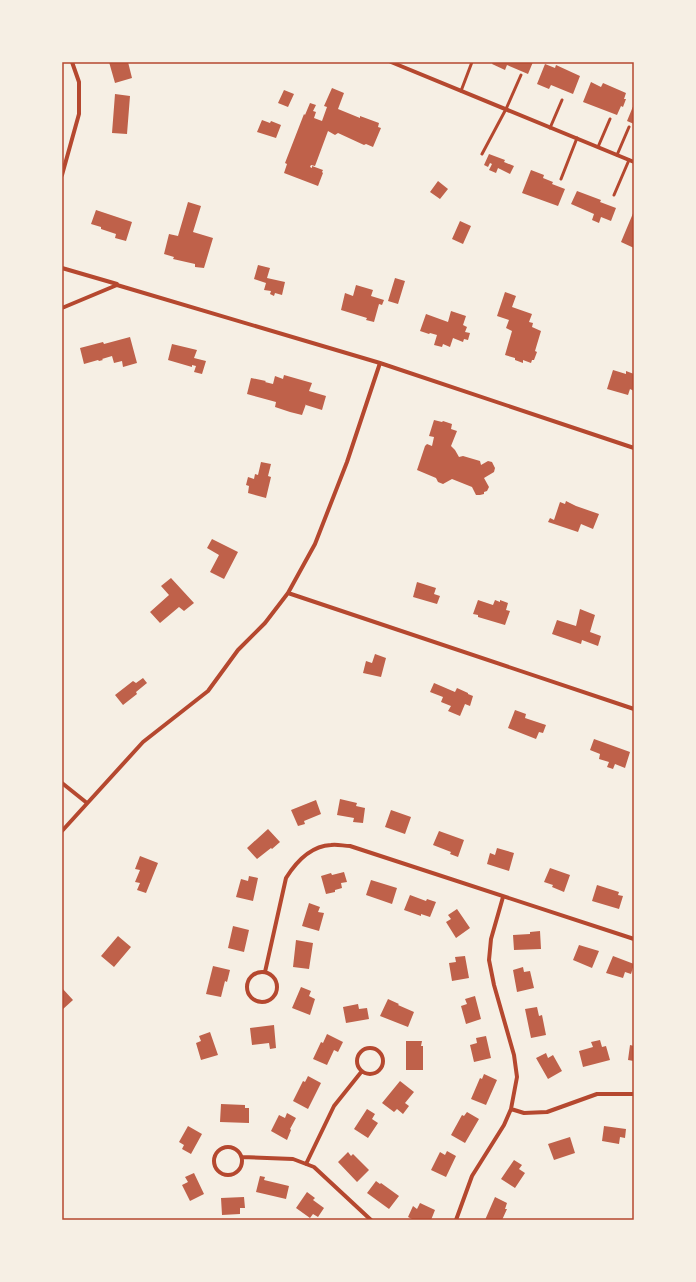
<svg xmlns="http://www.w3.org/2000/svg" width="696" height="1282" font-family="Lora,serif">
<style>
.building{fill:#bf614a}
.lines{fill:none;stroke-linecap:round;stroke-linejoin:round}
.service{stroke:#b5482f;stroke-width:3}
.minor{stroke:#b5482f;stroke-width:4}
.neatline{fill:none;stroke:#b5482f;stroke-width:1.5}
</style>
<rect width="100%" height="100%" fill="#f6efe4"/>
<path class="building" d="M109,62H128L132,78L115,83Z
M493,62H533L528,74L507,65L505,70L492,64Z
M545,64L555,68L556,65L580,76L573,94L551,85L549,89L537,84Z
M591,82L601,87L603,83L626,93L624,99H626L623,107L621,106L617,115L583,102Z
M332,88L344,93L338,109L360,118V116L379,123L378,127L381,128L373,147L366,144L364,145L338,133L335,135L328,131L315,166L311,165L310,167L312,168V166L323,170L322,172L323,173L318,186L284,173L287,164L285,163L304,114L305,115L310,103L316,105L313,111L316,112L314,118L322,121L327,107L324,106Z
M284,90L294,94L288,107L278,103Z
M115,94L130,96L127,134L112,133Z
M634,104V124L627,121Z
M262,120L270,123L271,121L281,125L276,138L257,132Z
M489,154L505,160L504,162L514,166L510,174L498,168L496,173L489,170L492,164L490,163L488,167L484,165Z
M531,170L544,175L543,178L553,182L552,184L565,189L558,206L522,193Z
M438,181L448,189L440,199L430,192Z
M577,191L601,200L600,202L616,208L611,221L601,217L599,223L592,220L594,214L571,204Z
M188,202L201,206L193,232L213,238L204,268L195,267V264L173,259L174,257L164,254L169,234L178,236Z
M96,210L132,222L126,241L115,238L116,234L101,229V227L91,224Z
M634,211V248L621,242Z
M460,221L471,226L463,244L452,239Z
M258,265L270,268L267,278L285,282L282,295L275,293L274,296L270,294L271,291L264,290L266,283L254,279Z
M395,278L405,281L398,304L388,301Z
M356,285L373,290L371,296L384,300L382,305L379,304L374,322L366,320L367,318L341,310L345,293L353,296Z
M505,292L516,296L512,307L532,314L529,322L533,323L532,327L541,331L535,351L537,352L534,360H532L531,363L523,360V363L515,360V358L505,355L512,331L506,328L509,320L497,316Z
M451,311L466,316L463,325L467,327L465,332L470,333L468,340L464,339L463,342L453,338L450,347L443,344L442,347L434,345L437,335L430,333L429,334L420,331L426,314L448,322Z
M130,337L137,363L123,367L122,361L114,363L112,356L102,359L103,360L99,361L98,360L84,364L80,348L103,342L104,344Z
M172,344L197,350L194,358L206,361L202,374L194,372L196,366L192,365V367L168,360Z
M613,370L626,374V371L634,374V391L630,389L628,395L607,389Z
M284,375L312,383L309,391L326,396L322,410L306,405V404L302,415L290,412L275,407L276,402L247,394L251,378L266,381L265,382L273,384L275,376L283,379Z
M434,420L442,422L443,421L452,424L451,429L457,431L451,446L455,450L459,457L463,456L480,461L481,465L488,461L492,462L495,468L494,472L484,478L489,487L487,491L484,492V494L480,495H476L472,487L452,479L443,484L438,482L436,478L417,470L425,446L427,444L432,446L434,437L429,436Z
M261,462L271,464L268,476L271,477L266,498L248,493L249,486L246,485L248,477L254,479L255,474L258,475Z
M566,501L576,506L599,514L593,529L581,524L578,532L548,522L550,518L554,520L560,502L565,504Z
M212,539L238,552L224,579L210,572L219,555L207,548Z
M171,578L194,603L184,611L179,607L160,623L150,612L169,595L161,586Z
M417,582L436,588L434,594L440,596L437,604L413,597Z
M478,600L493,605L495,600L500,602V600L508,603L506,610L510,611L505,625L478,617V615L473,614Z
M580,609L595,615L590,632L601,636L598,646L582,640L581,644L552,634L557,620L576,626Z
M375,654L386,658L381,677L363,673L366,661L372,663Z
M143,678L147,683L136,692L137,694L123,705L115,695L133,681L136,683Z
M434,683L455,692L457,688L468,693V694L473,696L470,706L465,704L460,716L448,711L451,706L441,702L443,697L430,692Z
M515,710L526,714L525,718L546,725L543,733L539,732L536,739L508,728Z
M594,739L630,752L625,768L615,764L613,769L607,767L609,762L599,759L600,754L590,750Z
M340,799L357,803L356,806L365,808L363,823L353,822L354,818L337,815Z
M316,800L321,814L304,821L305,824L298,826L291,810Z
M391,810L411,817L405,834L385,827Z
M268,829L280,842L272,849L271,848L257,859L247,848Z
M439,831L464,840L458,857L450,854L451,852L433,845Z
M497,848L514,853L509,871L487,864L490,853L495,855Z
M140,856L158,863L146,893L137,890L140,883L135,882L140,870L135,869Z
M550,868L570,875L564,892L552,887L553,885L544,882Z
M344,872L347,882L341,883L342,888L335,890V892L326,894L321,876L331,873L332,875Z
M249,876L258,878L253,901L236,897L241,879L248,881Z
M371,880L397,888L392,904L366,895Z
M597,885L619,892L618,895L623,896L619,909L592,901Z
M410,895L426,901L427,899L436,902L430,917L421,914V916L404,910Z
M309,903L320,907L318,912L324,913L319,931L302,926Z
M457,909L470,928L456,938L446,922L451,919L448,915Z
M233,926L249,930L244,952L228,948Z
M540,931L541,949L514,950L513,935L530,934V932Z
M118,936L131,947L114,967L101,956Z
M296,940L313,943L309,969L293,967Z
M579,945L599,951L592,968L573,960Z
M465,956L469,978L452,981L449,963L456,962L455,957Z
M613,956L634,964L631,974L625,972L623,978L606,973Z
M213,966L230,970L227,982L225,981L221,997L206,994Z
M523,967L524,972L530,971L534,988L517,992L513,970Z
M301,987L311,991L309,996L315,999L310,1015L292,1008Z
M62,988L73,1000L62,1010Z
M475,996L481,1019L466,1024L461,1006L467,1004L465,999Z
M388,999L399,1004L398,1005L414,1012L408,1027L380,1016Z
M358,1004L359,1009L367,1008L369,1019L346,1023L343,1007Z
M537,1007L539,1016L542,1015L546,1035L531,1038L525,1009Z
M274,1025L276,1048L270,1049L269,1043L252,1045L250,1028Z
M210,1032L218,1055L201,1060L196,1043L201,1041L199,1036Z
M327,1034L343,1042L338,1052L334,1050L327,1065L313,1059L321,1042L323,1043Z
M486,1036L491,1058L474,1062L470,1045L477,1043L476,1038Z
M600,1040L602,1047L606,1046L610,1060L583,1067L579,1051L593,1047L591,1042Z
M406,1041H422L421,1046H423V1070H406Z
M630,1045L634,1046V1061L628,1060Z
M546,1053L548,1058L553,1055L562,1071L548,1079L536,1058Z
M484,1074L497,1080L486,1105L471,1099L480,1078L482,1079Z
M308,1076L321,1083L308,1109L293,1101L303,1081L305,1082Z
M400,1081L414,1092L405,1103L409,1106L403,1114L397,1109L394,1112L382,1103Z
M221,1104L245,1105V1108H249V1123L220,1122Z
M367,1109L375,1114L372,1119L378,1123L368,1138L354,1129Z
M467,1112L479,1119L465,1143L451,1135L462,1115L464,1116Z
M287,1113L296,1118L290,1129L291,1130L287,1140L271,1131L279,1115L285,1118Z
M188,1126L202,1134L191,1154L182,1149L184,1145L179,1142Z
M604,1126L626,1129L625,1138L620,1137L619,1144L602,1141Z
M570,1137L575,1153L554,1160L548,1144Z
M447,1151L456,1156L446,1177L431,1170L440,1152L445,1155Z
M348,1152L351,1156L353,1154L369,1170L357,1182L338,1162Z
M514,1160L522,1165L519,1169L525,1173L515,1188L501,1179Z
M194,1173L204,1194L190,1201L182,1185L188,1182L185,1177Z
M260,1176L265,1177L264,1180L289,1186L286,1199L256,1192Z
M376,1181L380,1184L381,1183L399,1196L389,1209L367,1193Z
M307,1192L315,1198L313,1200L324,1208L318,1217L313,1214L310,1218L296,1208Z
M244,1197L245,1208H240V1214L222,1215L221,1198Z
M495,1197L507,1203L505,1209H507L502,1220H485Z
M420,1203L435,1210L431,1220H414L408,1217L413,1206L417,1209Z"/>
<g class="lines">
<path class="service" d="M461,91L472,62
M550,128L562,100
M598,147L610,119
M482,154L506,109L521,75
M617,155L629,127
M561,179L577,138
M614,195L629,160"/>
<path class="minor" d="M391,62L634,162
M62,175L79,114V82L72,62
M62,268L117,284
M62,308L117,285L380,363L634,448
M288,593L634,709
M62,783L87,803
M62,831L143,742L208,691L238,650L265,623L288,593L315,544L347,462L380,363
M265,972L286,878C296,862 311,846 331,845C337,844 344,846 350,846L634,939
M247 987a15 15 0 1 1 30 0a15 15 0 1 1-30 0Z
M357 1061a13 13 0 1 1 26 0a13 13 0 1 1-26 0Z
M511,1109L524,1113L547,1112L597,1094H634
M214 1161a14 14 0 1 1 28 0a14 14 0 1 1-28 0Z
M242,1157L293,1159L314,1167L371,1220
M306,1164L334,1106L362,1071
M456,1220L472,1176L504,1125L511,1109L517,1077L514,1055L494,985L489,960L491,939L503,897"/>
</g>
<rect width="696" height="1282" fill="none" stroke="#f6efe4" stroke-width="126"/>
<rect x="63" y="63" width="570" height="1156" class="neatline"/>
</svg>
